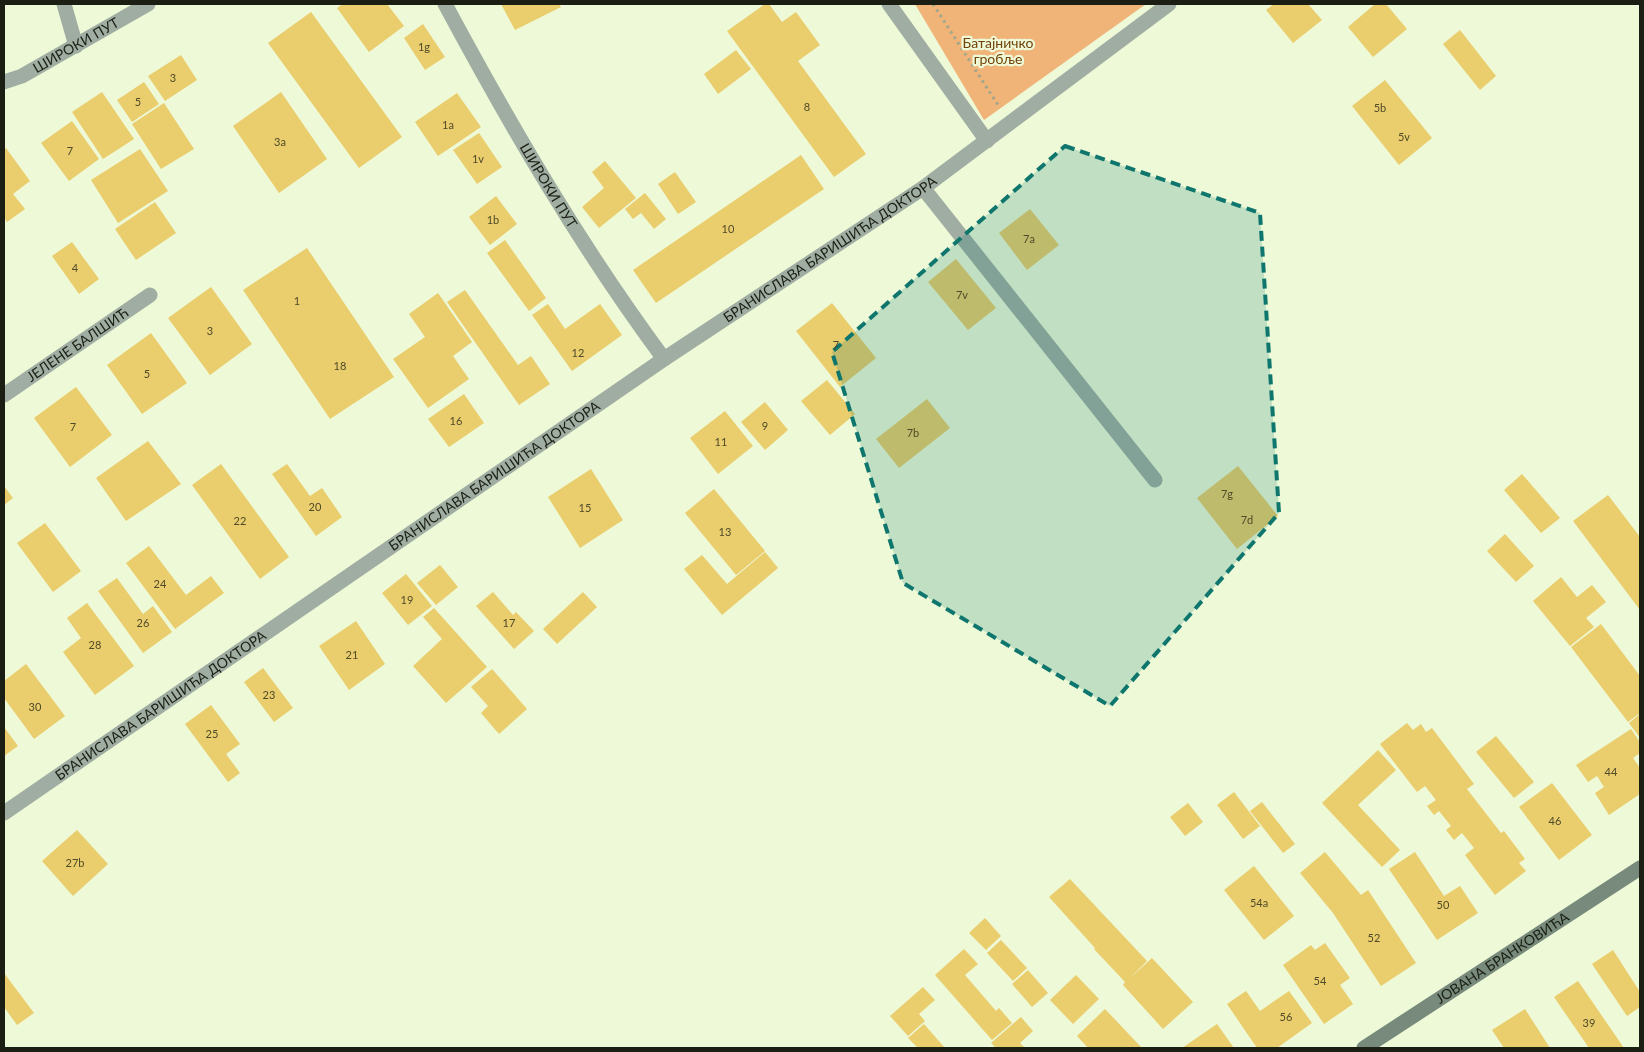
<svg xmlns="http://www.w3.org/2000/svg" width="1644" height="1052" font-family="Lato,sans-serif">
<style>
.green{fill:#f0b378}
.building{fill:#eacd6c}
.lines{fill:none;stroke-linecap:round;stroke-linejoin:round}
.path{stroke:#9ea68c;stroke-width:3;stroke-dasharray:2.5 4;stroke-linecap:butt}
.lane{stroke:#a0ada2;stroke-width:15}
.street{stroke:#a0ada2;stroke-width:15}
.secondary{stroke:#778a7b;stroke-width:15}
.marked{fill:#0f766e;fill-opacity:0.2;stroke:#0f766e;stroke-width:4;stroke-dasharray:10 6;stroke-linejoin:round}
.labels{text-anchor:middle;stroke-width:4.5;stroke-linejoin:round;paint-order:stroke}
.number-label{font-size:11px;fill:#4f4a29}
.park-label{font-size:14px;fill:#71430a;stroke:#eef9d7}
.street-label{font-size:14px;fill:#1b1f13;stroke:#eef9d7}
</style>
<rect width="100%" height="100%" fill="#eef9d7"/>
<path class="green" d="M915,4H1146L984,120Z"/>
<path class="building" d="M343,4H387L404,26L369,52L337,8Z
M501,4H559L561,7L515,30Z
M765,4H769L782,22L796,12L820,45L798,61L866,154L834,177L727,31Z
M1274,4H1308L1322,20L1293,43L1266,10Z
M1375,4H1386L1407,29L1373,57L1348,27Z
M311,12L402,137L359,168L268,43Z
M423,24L445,57L425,70L404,38Z
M1460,30L1496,76L1480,90L1443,44Z
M736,50L751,69L718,94L704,74Z
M181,55L197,80L165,101L148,76Z
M1385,80L1432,138L1399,165L1352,106Z
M144,82L159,104L132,122L117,100Z
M102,92L134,139L103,159L72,112Z
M281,92L327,159L279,193L233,126Z
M457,93L481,127L438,156L415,122Z
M164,103L194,149L161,169L132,124Z
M72,121L99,159L69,181L41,143Z
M479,133L502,167L477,184L453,150Z
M6,148L30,181L13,194L25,209L7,222L4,217V150Z
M140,149L168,191L118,223L91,180Z
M801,155L824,189L656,303L633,270Z
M605,161L636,198L599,228L582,207L604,188L592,172Z
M675,172L696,202L678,214L658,184Z
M645,193L666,219L654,229L641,213L633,219L625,209Z
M496,196L517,224L490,245L469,217Z
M155,202L176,233L136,260L115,229Z
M1030,209L1059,245L1027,270L999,233Z
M505,240L546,298L529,311L487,253Z
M72,242L99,279L79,294L52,256Z
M307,248L394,377L330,419L243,290Z
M956,259L996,308L968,330L928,282Z
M211,287L252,344L210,375L168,318Z
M465,290L518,365L531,356L550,384L519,405L447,302Z
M438,293L472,342L453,356L469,379L428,408L393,359L425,337L409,314Z
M832,303L876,358L840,387L796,331Z
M548,304L565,329L600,304L622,335L572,371L532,315Z
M151,333L187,383L142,414L107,365Z
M827,380L855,414L830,435L801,401Z
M76,387L112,435L70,467L34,418Z
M464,394L484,423L449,447L428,419Z
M927,399L950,428L899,468L876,439Z
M765,402L788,430L765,450L741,422Z
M725,411L753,446L718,474L690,438Z
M148,441L181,484L126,521L96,478Z
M221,464L289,557L260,579L192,485Z
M287,464L310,496L322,488L342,517L316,536L272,474Z
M1238,466L1278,516L1237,549L1197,498Z
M591,469L623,520L580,548L548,497Z
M1522,474L1560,518L1541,533L1504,490Z
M4,486L13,498L4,505Z
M714,489L765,551L736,575L685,513Z
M1608,495L1640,537V610L1573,521Z
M45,523L81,571L53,592L17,543Z
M1505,534L1534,566L1516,582L1487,551Z
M149,546L186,595L211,576L224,593L175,629L126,563Z
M765,552L778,568L722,615L684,569L702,555L727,584Z
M440,565L458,587L436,605L417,583Z
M406,574L432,606L408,625L382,593Z
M1561,577L1577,597L1592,585L1606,602L1586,618L1594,627L1570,646L1533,601Z
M117,578L143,614L153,606L172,632L143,653L98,591Z
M493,592L513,615L516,612L534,631L514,649L476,606Z
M583,592L597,607L557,644L543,629Z
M87,603L134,666L95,695L63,652L81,638L67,618Z
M434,608L487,667L446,703L413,666L442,639L423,617Z
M356,621L385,664L349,690L319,646Z
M1601,624L1640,676V713L1628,722L1571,647Z
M26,664L65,716L34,739L4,698V681Z
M263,668L293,708L274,722L244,682Z
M492,669L527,709L499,734L481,713L488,706L471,687Z
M211,705L240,744L226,754L240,773L228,782L185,724Z
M1640,714V738L1629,723Z
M1407,723L1413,730L1421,724L1426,732L1432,728L1474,784L1467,789L1501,833L1504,831L1525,859L1519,863L1526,871L1495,895L1465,855L1474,848L1462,833L1454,840L1446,830L1451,826L1439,811L1434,815L1427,806L1436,800L1425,786L1417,792L1380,744Z
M4,727L18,746L4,756Z
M1631,729L1640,742V753L1633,758L1640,768V794L1609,815L1595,793L1604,787L1597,776L1588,782L1576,765Z
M1496,736L1534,782L1514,798L1476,752Z
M1378,750L1396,770L1358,805L1400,850L1382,867L1322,803Z
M1552,783L1592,835L1559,860L1519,807Z
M1234,792L1260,826L1243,839L1217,805Z
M1262,802L1295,844L1283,853L1250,811Z
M1188,803L1203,822L1185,836L1170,817Z
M77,830L108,864L73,896L42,861Z
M1325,852L1361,895L1368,890L1416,963L1381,986L1333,913L1300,873Z
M1415,852L1444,896L1460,886L1478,913L1437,940L1389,869Z
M1254,866L1294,916L1264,940L1224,890Z
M1070,879L1147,961L1129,979L1152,958L1193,1002L1163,1029L1123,985L1125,982L1094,949L1106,938L1095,948L1049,897Z
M985,918L1001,936L986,950L969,933Z
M1001,940L1027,968L1013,981L987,953Z
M1325,943L1350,978L1340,985L1353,1004L1324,1024L1283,965L1311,945L1315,950Z
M964,949L978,964L965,975L996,1011L999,1008L1012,1023L992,1040L935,975Z
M1613,950L1640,992V1007L1627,1016L1592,964Z
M1028,970L1048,993L1032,1007L1012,984Z
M4,973L34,1013L17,1025L4,1007Z
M1076,975L1099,999L1073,1024L1050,1000Z
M1578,981L1624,1048H1589L1554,997Z
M923,987L935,1000L919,1014L925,1021L908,1036L890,1016Z
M1246,991L1260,1011L1289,991L1312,1023L1277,1048H1257L1227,1004Z
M1105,1009L1142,1048H1088L1077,1036Z
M1525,1009L1550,1048H1504L1492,1030Z
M1021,1017L1033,1031L1020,1043L1025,1048H996L991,1043Z
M924,1024L945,1048H918L908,1038Z
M1217,1024L1234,1048H1182Z"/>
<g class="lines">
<path class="path" d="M933,4L998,105"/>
<path class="lane" d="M889,4L987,141
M923,188L1155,480"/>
<g class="street">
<path d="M64,4L76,46"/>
<path id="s1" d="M445,4C511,127 581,247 664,359"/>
<path id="s2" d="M4,82L22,76L148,4"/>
<path id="s3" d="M4,395L150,295"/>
<path id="s4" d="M4,813L664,359L923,188L1169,4"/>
</g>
<path class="secondary" id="s5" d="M1364,1048L1640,868"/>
</g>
<path class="marked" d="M1065,146L1260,213L1279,513L1110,706L903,583L832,352Z"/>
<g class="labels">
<g class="number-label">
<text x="424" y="51">1g</text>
<text x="173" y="82">3</text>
<text x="138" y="106">5</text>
<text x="807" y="111">8</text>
<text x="1380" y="112">5b</text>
<text x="448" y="129">1a</text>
<text x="1404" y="141">5v</text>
<text x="280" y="146">3a</text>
<text x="70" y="155">7</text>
<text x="478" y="163">1v</text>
<text x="493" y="224">1b</text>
<text x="728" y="233">10</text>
<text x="1029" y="243">7a</text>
<text x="75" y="272">4</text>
<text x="962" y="299">7v</text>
<text x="297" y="305">1</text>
<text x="210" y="335">3</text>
<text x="836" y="349">7</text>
<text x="578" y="357">12</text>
<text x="340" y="370">18</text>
<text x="147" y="378">5</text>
<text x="456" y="425">16</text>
<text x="765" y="430">9</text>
<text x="73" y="431">7</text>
<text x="913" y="437">7b</text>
<text x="721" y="446">11</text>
<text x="1227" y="498">7g</text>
<text x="315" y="511">20</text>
<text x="585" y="512">15</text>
<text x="1247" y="524">7d</text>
<text x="240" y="525">22</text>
<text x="725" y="536">13</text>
<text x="160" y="588">24</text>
<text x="407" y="604">19</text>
<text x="143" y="627">26</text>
<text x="509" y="627">17</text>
<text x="95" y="649">28</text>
<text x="352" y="659">21</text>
<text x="269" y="699">23</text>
<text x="35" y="711">30</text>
<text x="212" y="738">25</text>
<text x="1611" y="776">44</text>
<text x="1555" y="825">46</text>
<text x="75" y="867">27b</text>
<text x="1259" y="907">54a</text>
<text x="1443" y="909">50</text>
<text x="1374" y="942">52</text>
<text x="1320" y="985">54</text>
<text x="1286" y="1021">56</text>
<text x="1589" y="1027">39</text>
</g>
<g class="park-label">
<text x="998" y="48">Батајничко<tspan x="998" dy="16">гробље</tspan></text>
</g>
<g class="street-label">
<text dy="5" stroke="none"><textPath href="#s2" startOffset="81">ШИРОКИ ПУТ</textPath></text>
<text dy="5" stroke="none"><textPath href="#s1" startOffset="209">ШИРОКИ ПУТ</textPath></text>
<text dy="5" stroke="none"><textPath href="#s4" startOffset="1000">БРАНИСЛАВА БАРИШИЋА ДОКТОРА</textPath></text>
<text dy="5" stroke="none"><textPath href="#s3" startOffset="89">ЈЕЛЕНЕ БАЛШИЋ</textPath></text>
<text dy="5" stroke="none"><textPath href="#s4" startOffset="595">БРАНИСЛАВА БАРИШИЋА ДОКТОРА</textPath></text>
<text dy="5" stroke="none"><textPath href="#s4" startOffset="190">БРАНИСЛАВА БАРИШИЋА ДОКТОРА</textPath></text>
<text dy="5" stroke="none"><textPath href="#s5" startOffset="165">ЈОВАНА БРАНКОВИЋА</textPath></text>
</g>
</g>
<rect width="1644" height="1052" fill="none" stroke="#1b1f13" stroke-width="10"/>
</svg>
